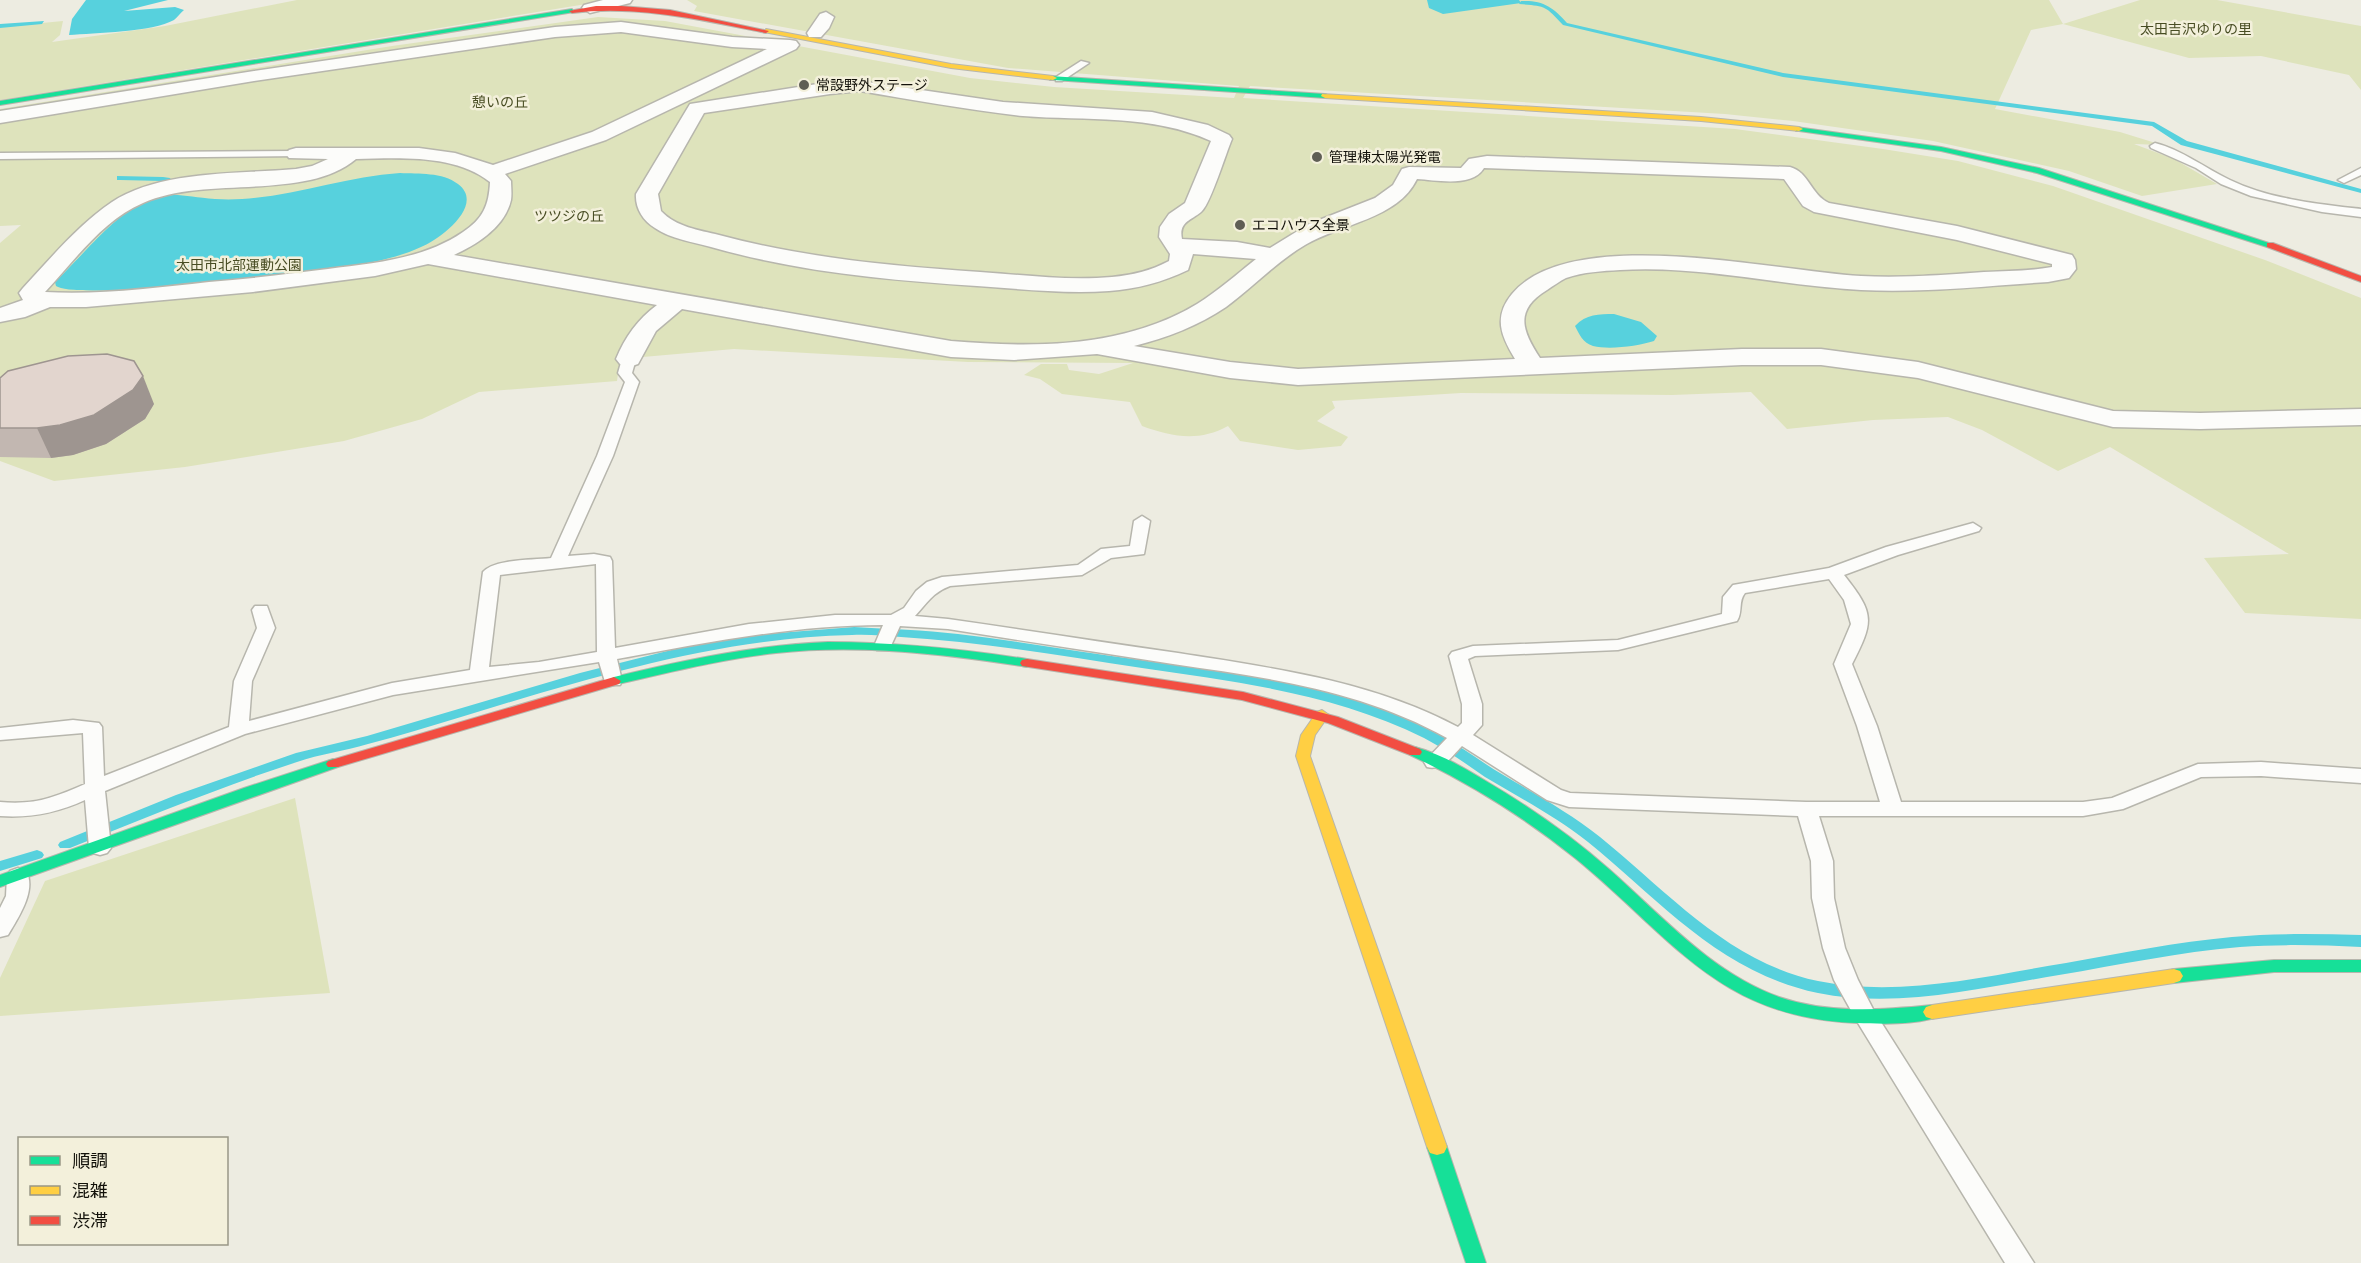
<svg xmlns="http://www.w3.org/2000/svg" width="2361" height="1263" font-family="'Fira Sans','Noto Sans JP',sans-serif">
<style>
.green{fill:#dee3bc}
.water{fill:#57d1dd}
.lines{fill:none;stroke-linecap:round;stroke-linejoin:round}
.stream{fill:#57d1dd;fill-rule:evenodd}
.lane-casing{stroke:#b7b6ad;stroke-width:3}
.street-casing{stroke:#b7b6ad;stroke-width:3}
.fast-casing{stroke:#b7b6ad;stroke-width:2}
.slow-casing{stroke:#b7b6ad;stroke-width:2}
.jam-casing{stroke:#b7b6ad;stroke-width:2}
.lane{fill:#fcfcfa;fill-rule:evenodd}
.street{fill:#fcfcfa;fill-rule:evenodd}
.fast{fill:#16e098;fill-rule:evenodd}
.slow{fill:#ffcf43;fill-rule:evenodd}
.jam{fill:#f24e42;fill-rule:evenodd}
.wall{fill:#c2b7b1}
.shaded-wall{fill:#9e9590}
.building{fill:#e2d5ce;stroke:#9e9590;stroke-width:1.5}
.poi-dot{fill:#5f5e55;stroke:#f3f0db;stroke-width:2}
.labels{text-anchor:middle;stroke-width:5;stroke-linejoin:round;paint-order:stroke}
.far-park-label{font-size:14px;fill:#484d23;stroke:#f3f0db}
.far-poi-label{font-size:14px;fill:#12110a;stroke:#f3f0db;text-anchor:start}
</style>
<rect width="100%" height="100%" fill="#edece1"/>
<path class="green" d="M297,0H611L0,100V27L63,21L60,35L52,42L165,26Z
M687,0H2049L2063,24L2140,0H2217L2361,26V90L2349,75L2261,56L2189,58L2063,24L2031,30L1995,109L2120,132L2162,145L2134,144L2174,159L2217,184L2142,196L2069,171L1933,141L1793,121L1725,114L1250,86L1243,98L1735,129L1883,149L1958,161L2053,186L2265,260L2361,298V619L2245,613L2204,558L2289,554L2110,447L2058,471L1982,430L1948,417L1873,420L1787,429L1751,392L1672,395L1461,393L1332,401L1335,408L1317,421L1348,437L1341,446L1298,450L1240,441L1228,426C1199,442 1172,437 1142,426L1130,402L1062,394L1040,379L1024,375L1041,364H1067L1069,370L1099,374L1133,363L968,362L734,349L620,359L617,381L479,392L422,419L344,441L185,467L54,481L0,461V243L21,225L0,226V109L392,46L598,17L665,21L970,78L1054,87L1234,98L1239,86L1008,68L694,11L697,6Z
M295,798L330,993L0,1016V978L45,881Z"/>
<path class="water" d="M86,0H168L124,11L175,7L184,10C180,13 178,17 174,20C153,32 94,33 69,35L72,19Z
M1427,0H1519L1521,3L1443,14L1429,8Z
M400,173C419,174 442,172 458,184C486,205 439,240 421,247C406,254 388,259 373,262C333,270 79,302 56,286L55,282C76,262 111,220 135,207C167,188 181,197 215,199C278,203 338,177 400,173Z
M1614,314L1641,322L1657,336L1654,341C1638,346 1610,350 1593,346C1583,343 1579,334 1575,326C1586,314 1599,314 1614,314Z"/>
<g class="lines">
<path class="stream" d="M1521,1C1543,0 1553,7 1567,23L1783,73L2154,122L2187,141L2361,189V193L2181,145L2152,126L1783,77L1563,25C1545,5 1545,6 1519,4Z
M44,21L42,24L0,28V24Z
M117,176L163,177L170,178L175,186L168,188L163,181L120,180H117Z
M854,627C889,629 924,630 958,634C1019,641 1080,652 1141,660C1243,675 1352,686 1444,737C1465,749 1484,764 1505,776C1537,795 1570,813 1600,837C1668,892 1728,962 1818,981C1899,998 1986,976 2066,963C2121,953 2177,942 2232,937C2275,933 2318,934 2361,935V947C2321,945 2280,944 2240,947C2179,952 2119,965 2059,975C1981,988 1898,1009 1818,993C1719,972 1662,902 1588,842C1555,816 1520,798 1485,777C1465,763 1445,749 1424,738C1336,694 1238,682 1142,668C1062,656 982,642 901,637C885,636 868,634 852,635C717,638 589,678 461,717C430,726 399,736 368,744C344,751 320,754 297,762C220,787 145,818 70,848H60L58,845L60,842L176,795L296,753L367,736L580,673L691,645L754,635Z
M37,850L42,852L44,855L42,858L0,871V861Z"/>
<g class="lane-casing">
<path id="lane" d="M1081,61L1089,63L1062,81H1056V77Z
M2155,143C2182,150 2205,168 2230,180C2269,199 2318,204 2361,209V217L2322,212L2251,196L2221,184L2196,168L2151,148L2150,146Z
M296,151L300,152V156L0,159V153Z
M2361,168V175L2344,183L2338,180Z
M629,355L636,359L632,373L639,382L613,456L568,556L594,554L610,557L612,561L615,648L749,624L835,615H891L904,608L916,591L927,582L942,577L1078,565L1101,549L1130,546L1134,521L1142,516L1150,521L1144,554L1111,558L1082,575L950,586C933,592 927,603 915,616L948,619C1025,630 1101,642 1178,653C1274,668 1372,681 1458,727L1462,723V704L1449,656L1452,652L1473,646L1618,640L1722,614L1723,597L1733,585L1829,568L1886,547L1973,523L1981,528L1979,531L1898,555L1844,575C1875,614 1874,621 1852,664L1877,726L1901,802H2083L2112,798L2198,764L2261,762L2361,769V783L2261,776L2201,777L2123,809L2083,816H1819L1833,861L1834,898L1845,948L1858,980L1874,1011L2034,1263H2005L1858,1023L1834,980L1823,948L1812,898L1811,861L1798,816L1569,807L1547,800L1462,746C1452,756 1443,771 1427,767L1424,762L1447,738C1361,690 1269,678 1173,664C1098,652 1023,641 948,629L900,626L889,650H877L874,646L883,625C792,625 705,643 617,659L622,681L620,685H606L599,662L393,695L245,734L105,791L111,848L107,853L100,855L93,853L89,848L85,800C57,813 31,818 0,816V802C35,805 53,798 85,784L83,733L0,740V728L73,720L99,723L102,727L104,776L229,727L234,681L257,628L252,610L255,606H267L275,628L252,681L249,721L392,683L470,670L483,572C494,559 534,560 551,558L597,456L625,382L618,373L622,359ZM596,564L597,652L539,662L489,667L500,575ZM1829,579L1844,600L1851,624L1834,664L1857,726L1880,802H1806L1570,793L1561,790L1473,735L1482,725V704L1468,659L1475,656L1618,650L1737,621C1743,612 1738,601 1745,593Z
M18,868L26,871C37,890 18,918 8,935L0,937V908L6,896L7,876L10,871Z"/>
</g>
<g class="street-casing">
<path id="street" d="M603,0H632L630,3L590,13L582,8L584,5Z
M826,12L834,17L829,28L821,37H809L807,33L820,14Z
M621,22L732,37L790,40L796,41L799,45L796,49L606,140L505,174L511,181C511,186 512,194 511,200C505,227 476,245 454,255L951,341C1034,348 1124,348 1197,304C1218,291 1237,274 1256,259L1193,254L1188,270C1163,282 1137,289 1109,291C1065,294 1021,289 977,286C887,280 799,272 711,247C693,242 671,239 655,228C643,221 635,208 636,194L690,104L830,82L860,81L1003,102L1152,112L1208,125L1229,135L1232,139C1226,153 1211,202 1202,211C1193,220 1178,221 1182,239L1237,242L1270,248L1309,224L1375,198L1393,185L1402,169L1409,167L1461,168L1469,159L1487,156L1790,167C1809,172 1811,195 1829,203L1957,226L2072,255L2075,260L2076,269L2069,278L2048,282C1986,286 1923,293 1861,290C1781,286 1701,265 1620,270C1602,271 1584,272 1566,278C1560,281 1553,286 1547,290C1514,310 1522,331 1540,358L1742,349H1821L1918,362L2113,411L2200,413L2361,409V425L2200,429L2113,427L1918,378L1821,365H1742L1298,385L1230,378L1097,354L1014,360L951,357L682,309L656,331L638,364L629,367L620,364L616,359C625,337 638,319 657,305L428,264L375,276L253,292L86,307H50L25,317L0,322V308L23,300L19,293L23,288C51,258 78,225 112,202C160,170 240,174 296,169L312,166L328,159L289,158L286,154L289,150L296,148H419L455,153L493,165L592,132L767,49L732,47L621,32L555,37L254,81L0,123V111L254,71L555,27ZM860,91C914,100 968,110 1023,116C1085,121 1153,114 1211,141L1185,203L1169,214L1160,227L1159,237L1170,254L1169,261C1150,271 1133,275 1112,277C1069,281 1024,275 980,272C892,266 805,258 719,235C699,230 676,227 661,211L658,194L704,113L830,94ZM356,159C399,158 455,154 490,182C489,205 483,219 463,232C424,259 374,263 328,269C288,274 249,279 209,282C155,288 99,295 45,292C74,261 103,220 143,203C204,175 305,202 356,159ZM1484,168L1784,179L1803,206L1814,212L1957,240L2052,264V267C2030,271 2007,271 1984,272C1944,275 1902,278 1861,276C1779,272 1571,222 1512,294C1493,317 1501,336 1515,359L1298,369L1230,362L1134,346C1166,338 1198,326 1226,307C1253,287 1276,262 1305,245C1340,224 1398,219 1417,179C1436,180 1472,188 1484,168Z"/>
</g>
<g class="fast-casing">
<path id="fast" d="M572,9L574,12L0,105V101Z
M1050,76L1325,94L1329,96L1325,98L1053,80H1050Z
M1796,127L1941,147L2039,168L2275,245L2267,247L2037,173L1941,151L1799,131H1796Z
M828,642C895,642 961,649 1027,659L1034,663L1027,667C944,654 860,644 776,653C721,659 667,673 614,685L607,681L614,677C685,660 755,645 828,642Z
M1415,747C1446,755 1477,776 1504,792C1541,815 1577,841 1610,870C1662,916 1712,973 1779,997C1828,1014 1882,1010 1932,1005L1938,1007L1941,1012L1938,1017C1914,1025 1883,1024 1857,1023C1718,1018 1672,937 1575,858C1524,817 1469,783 1410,755L1408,752Z
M333,759L338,761L340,764L338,767L0,887V875L244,788Z
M2274,960H2361V972H2274L2174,983L2168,981L2165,976L2168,971L2174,969Z
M1437,1139L1444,1141L1447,1147L1486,1263H1466L1427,1147L1430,1141Z"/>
</g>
<g class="slow-casing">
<path id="slow" d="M766,29L951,64L1053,76L1057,78L1053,80L951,68L764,32Z
M1322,94L1701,117L1799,127L1803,129L1799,131L1701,121L1325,98L1321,96Z
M1322,710L1329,715L1315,735L1310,756L1447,1147L1444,1153L1437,1155L1430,1153L1427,1147L1296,756L1301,735L1317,712Z
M2174,969L2180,971L2183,976L2180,981L2174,983L1932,1019L1926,1017L1923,1012L1926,1007L1932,1005Z"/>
</g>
<g class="jam-casing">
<path id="jam" d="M596,6H621L670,10L769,31L766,33C701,20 638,5 572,13L569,11Z
M2267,243H2273L2361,276V282L2267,247Z
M1027,659L1243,692L1338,717L1420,749L1422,752L1420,755H1410L1328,723L1242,700L1022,666L1020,663L1022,660Z
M614,677L621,681L619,684L338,767H328L326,764L328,761Z"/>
</g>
<use href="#lane" class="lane"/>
<use href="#street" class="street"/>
<use href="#fast" class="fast"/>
<use href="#slow" class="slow"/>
<use href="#jam" class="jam"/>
</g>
<path class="wall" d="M0,378L154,404L145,419L106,444L73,455L51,458L0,457Z"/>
<path class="shaded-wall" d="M143,376L154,404L145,419L106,444L73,455L51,458L37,428Z"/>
<path class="building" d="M107,354L134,361L143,376L133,390L94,415L60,425L37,428H0V378L8,371L68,356Z"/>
<g class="poi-dot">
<circle cx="804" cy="85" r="6"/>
<circle cx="1317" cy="157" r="6"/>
<circle cx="1240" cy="225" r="6"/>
</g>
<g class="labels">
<g class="far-park-label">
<text x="2196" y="34">太田吉沢ゆりの里</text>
<text x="500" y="107">憩いの丘</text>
<text x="569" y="221">ツツジの丘</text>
<text x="239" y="270">太田市北部運動公園</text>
</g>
<g class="far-poi-label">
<text x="816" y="90">常設野外ステージ</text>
<text x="1329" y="162">管理棟太陽光発電</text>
<text x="1252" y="230">エコハウス全景</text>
</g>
</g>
<rect x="18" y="1137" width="210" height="108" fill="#f3f0db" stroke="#999787" stroke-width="1.5"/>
<rect x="30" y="1156" width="30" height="9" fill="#16e098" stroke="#999787" stroke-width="1.5"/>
<text x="72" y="1167" font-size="18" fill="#12110a">順調</text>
<rect x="30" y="1186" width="30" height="9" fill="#ffcf43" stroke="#999787" stroke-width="1.5"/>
<text x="72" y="1197" font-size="18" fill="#12110a">混雑</text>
<rect x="30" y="1216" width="30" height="9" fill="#f24e42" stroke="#999787" stroke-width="1.5"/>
<text x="72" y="1227" font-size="18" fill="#12110a">渋滞</text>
</svg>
